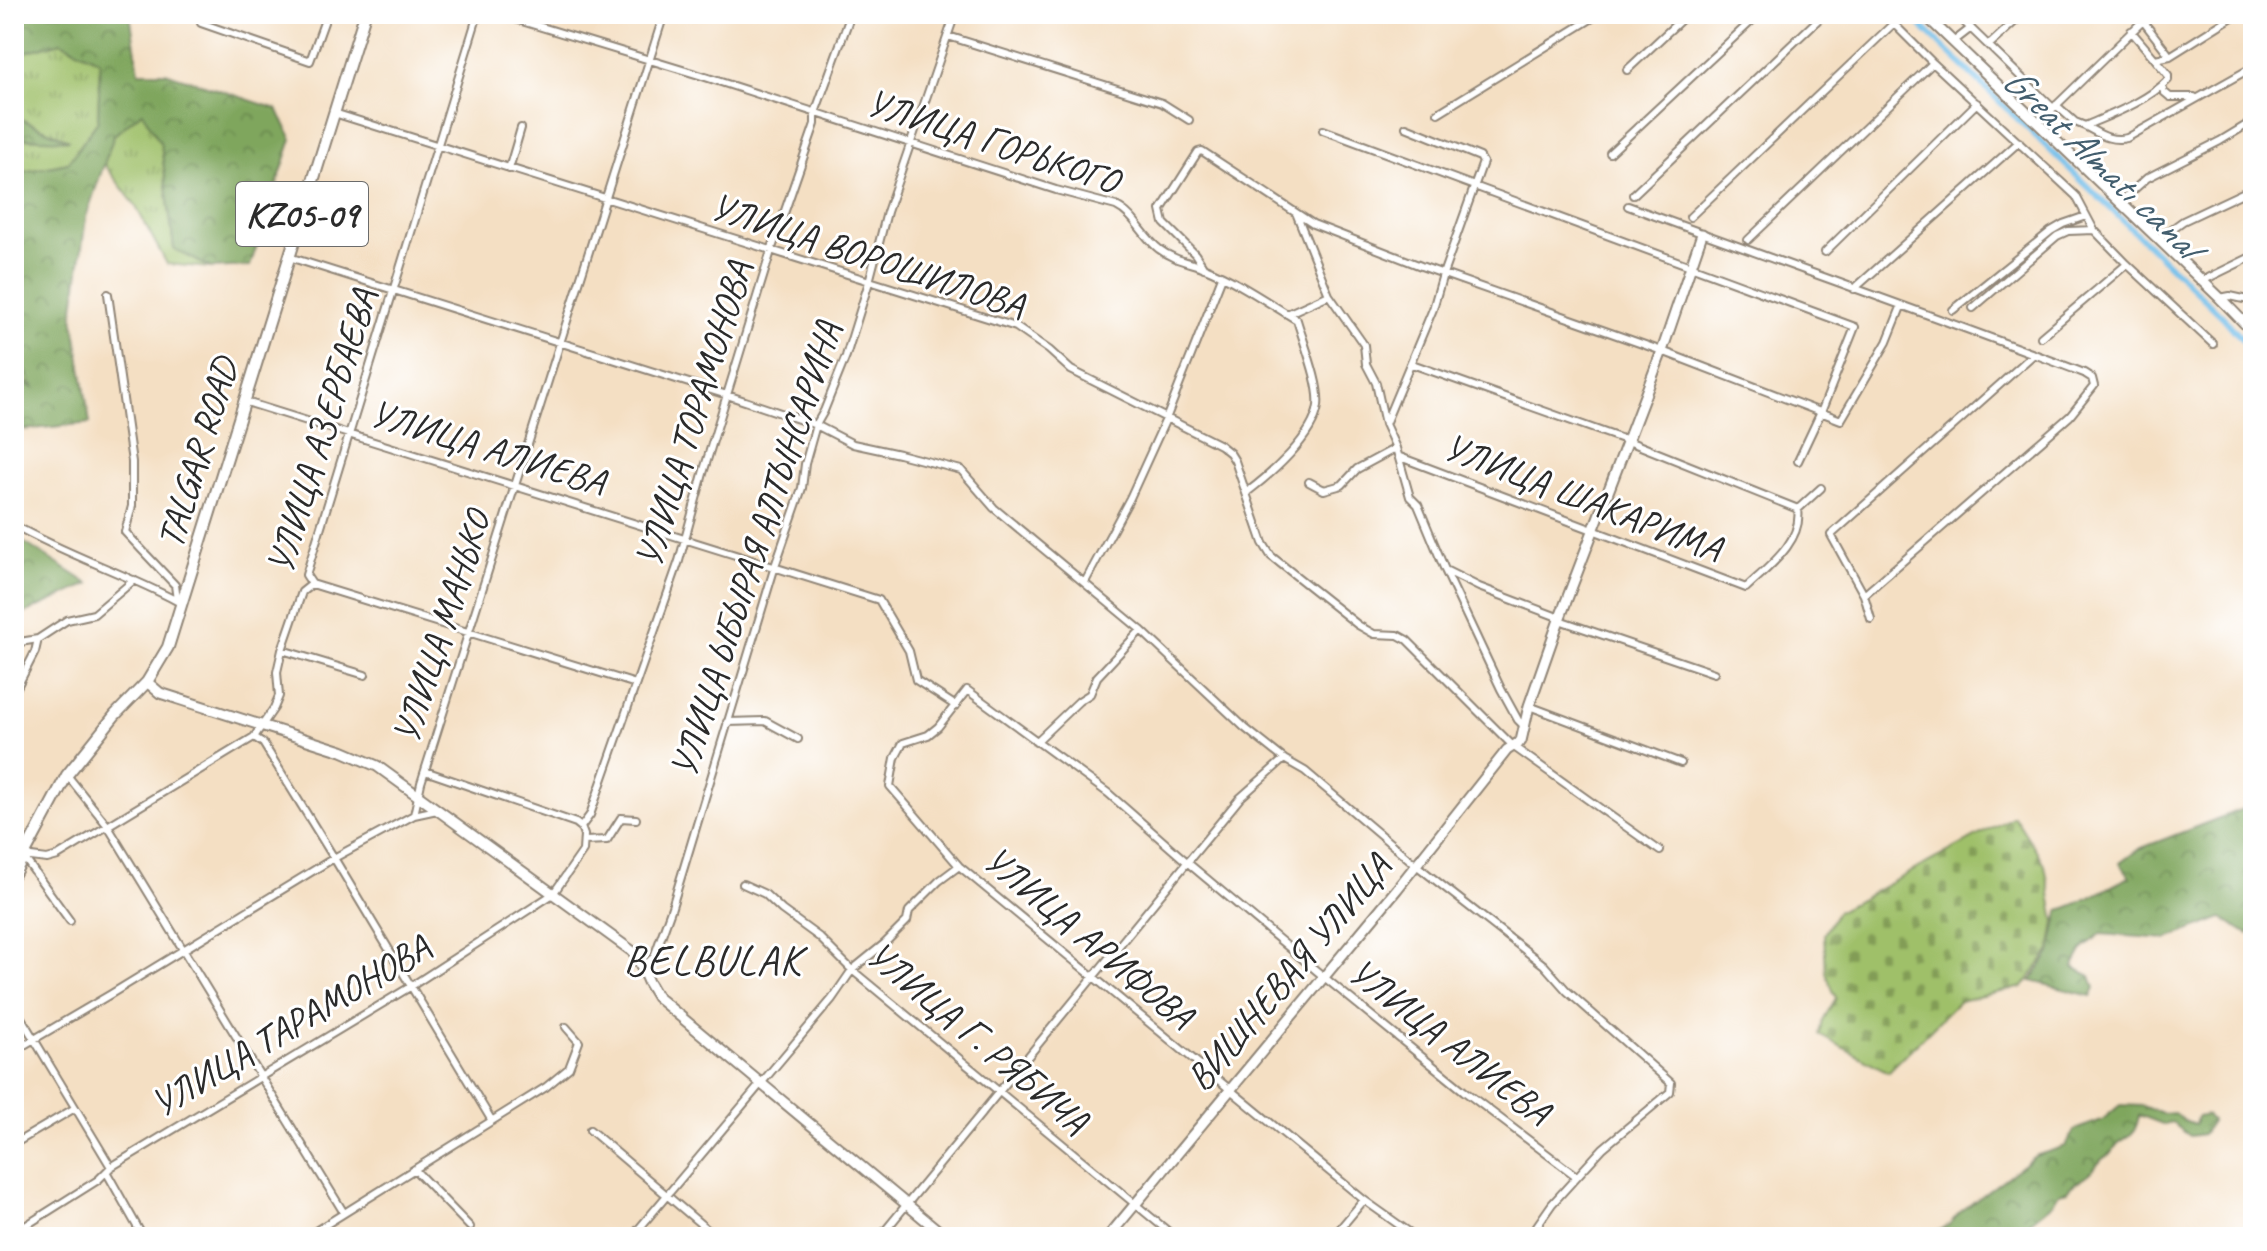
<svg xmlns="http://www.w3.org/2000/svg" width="2267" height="1251" font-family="Caveat,sans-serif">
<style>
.grass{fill:url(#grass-tufts);stroke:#65764a;stroke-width:2}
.forest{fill:url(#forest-crowns);stroke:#556844;stroke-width:2}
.cemetery{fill:url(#cemetery-stones);stroke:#65764a;stroke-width:2}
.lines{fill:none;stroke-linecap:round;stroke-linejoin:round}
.canal{stroke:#6fbde9;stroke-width:6}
.street-casing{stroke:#908577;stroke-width:10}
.secondary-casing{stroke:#908577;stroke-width:13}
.primary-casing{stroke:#908577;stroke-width:14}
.street{stroke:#fff;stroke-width:6}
.secondary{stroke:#fff;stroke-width:9}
.primary{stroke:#fff;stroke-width:10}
.labels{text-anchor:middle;stroke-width:6;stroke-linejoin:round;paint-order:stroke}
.shield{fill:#fff;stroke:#6b6b6b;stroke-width:2}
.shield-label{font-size:36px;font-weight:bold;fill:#2b2b2b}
.street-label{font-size:38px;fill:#2b2b2b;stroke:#fff}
.water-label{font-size:40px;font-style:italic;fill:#435e6e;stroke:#fff}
.quarter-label{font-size:42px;letter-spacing:2px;fill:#2b2b2b;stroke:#fff}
</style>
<defs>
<pattern id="grass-tufts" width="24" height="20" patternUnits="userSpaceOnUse" patternTransform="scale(2)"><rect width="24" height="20" fill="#9fc069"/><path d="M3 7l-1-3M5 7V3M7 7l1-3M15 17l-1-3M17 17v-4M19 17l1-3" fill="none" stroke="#829c57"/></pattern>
<pattern id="forest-crowns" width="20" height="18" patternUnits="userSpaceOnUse" patternTransform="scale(2)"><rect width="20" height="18" fill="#7fa65d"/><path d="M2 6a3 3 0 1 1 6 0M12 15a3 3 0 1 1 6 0" fill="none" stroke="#68874d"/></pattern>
<pattern id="cemetery-stones" width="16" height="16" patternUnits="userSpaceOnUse" patternTransform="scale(2)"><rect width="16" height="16" fill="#9fc069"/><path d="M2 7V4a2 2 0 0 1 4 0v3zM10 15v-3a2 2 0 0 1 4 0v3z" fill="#829c57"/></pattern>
</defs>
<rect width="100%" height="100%" fill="#fff"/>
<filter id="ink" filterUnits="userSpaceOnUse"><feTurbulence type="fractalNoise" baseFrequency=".0125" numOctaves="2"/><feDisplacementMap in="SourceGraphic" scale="16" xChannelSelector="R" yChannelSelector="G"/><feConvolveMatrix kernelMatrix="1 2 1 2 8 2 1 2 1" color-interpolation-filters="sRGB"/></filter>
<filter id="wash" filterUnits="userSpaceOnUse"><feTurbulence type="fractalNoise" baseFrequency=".006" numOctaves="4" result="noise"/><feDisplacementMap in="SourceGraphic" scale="32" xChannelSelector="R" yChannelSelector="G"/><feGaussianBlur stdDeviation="1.8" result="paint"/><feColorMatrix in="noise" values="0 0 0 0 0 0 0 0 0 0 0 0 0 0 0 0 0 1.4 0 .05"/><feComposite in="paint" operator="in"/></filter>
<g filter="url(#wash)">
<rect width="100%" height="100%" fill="#f4dfc3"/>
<path class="grass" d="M61,42L100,61L98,121L68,163L18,173L14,172V138L67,139L14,116V55Z
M142,111L161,144L174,248L211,268L167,264L135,205L104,164L114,135Z
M14,339L34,392L14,370Z"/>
<path class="forest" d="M36,14H130L139,72H165L277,109L292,139L250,266L211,268L174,249L161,144L142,112L114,135L86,217L73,316L90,423L14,431V370L33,389L14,339V240L20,234L14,226V172L18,173L68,163L98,121L100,61L61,42L14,55V24Z
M14,116L69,140L14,138Z
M14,536L89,584L14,618Z
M2253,805V930L2248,934L2222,918L2167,939L2100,934L2083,949L2073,967L2091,976L2095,988L2091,996L2031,981L2050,953L2059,910C2084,903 2106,888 2130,877L2120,863L2139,849Z
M2120,1105L2142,1106L2163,1114L2174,1113L2183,1120L2195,1124L2197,1117L2206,1115L2212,1121L2203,1134L2190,1136L2172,1123L2165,1125L2139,1115C2134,1145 2120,1133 2112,1153C2100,1159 2101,1161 2093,1170C2085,1179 2073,1182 2067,1191L2059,1193L2053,1203L2011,1237H1929L1950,1224L1959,1213L2035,1156L2066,1146L2074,1130L2102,1120Z"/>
<path class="cemetery" d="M2014,816L2045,865L2055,922L2050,950L2023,987L1959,1001L1888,1072L1820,1035L1823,1020L1836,998L1826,973L1824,934L1837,912Z"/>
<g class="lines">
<path class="canal" d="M1909,14L2223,317L2253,352"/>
</g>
</g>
<g filter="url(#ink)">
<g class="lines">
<g class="street-casing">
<path id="street" d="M499,14L699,75L1056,190L1116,206C1135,215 1143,237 1159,249C1173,260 1189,262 1205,268C1237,281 1267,302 1297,320C1303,341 1321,386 1318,406C1314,437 1270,475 1246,493
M1884,14L1933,63L2076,196L2094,230L2127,264L2213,344
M1956,14L2053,108
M2143,21L2170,56
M201,23L310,61L327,14
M2131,31L2155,59L2170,56L2237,14
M948,36L1162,103L1189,120
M1953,42L1971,28
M1989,45L2023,14
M1627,70L1687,14
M2162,86L2164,92L2170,97H2194
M2056,105L2075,122L2085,126C2112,114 2146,102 2168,80V75L2155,59
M334,113L1016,327L1049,350L1071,370L1220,445L1230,453L1235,461L1263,543L1271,556L1358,625L1374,634L1398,635L1407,640L1514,747L1660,851
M1438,113L1599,14
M2038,123L2150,14
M2085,126C2100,134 2110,142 2127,138L2253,67
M1323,130L1855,327L1822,410L1798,461
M1610,153L1759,14
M509,169L521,128
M1633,195L1824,14
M2120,202L2147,178L2220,141L2253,121
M1628,206C1779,262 1933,315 2084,373L2092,378L2094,386L2070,416L1864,595
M1296,213L1329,295L1364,345L1366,364L1376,383L1385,424
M1690,217L1894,23
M2158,239L2183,221L2253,188
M1748,240L1933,63
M1825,252L1977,103
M289,257L727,395L816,425L853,444L899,454L961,470L994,508L1141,630L1245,728L1284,759L1305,771L1416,865L1544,965L1567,991L1671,1083L1670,1092L1603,1148L1552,1204L1529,1237
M1204,268L1195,254L1164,223L1161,210L1198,152L1202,151L1313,224L1421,266L1662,351L1841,420L1887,342L1901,307
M2202,281L2253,256
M1854,289L2019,142
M108,294L132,462V506L125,532L175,585L177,600
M2220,298L2230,296L2253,301
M1973,308L2057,236L2068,231L2094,230
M1953,310L2051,231L2063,224L2086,216
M1287,314L1329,295
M2041,337L2127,264
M243,401L879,600L909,651L916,680L956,706
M1396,448L1385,424L1433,309L1443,274L1483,162L1480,157L1406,127
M1400,457L1746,588C1768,567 1803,542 1798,509L1628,441L1412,364
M1309,482L1324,490L1342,485L1357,469L1396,448L1410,497L1418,505L1445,570L1479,587L1555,616L1559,620L1714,673
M1798,509L1821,488
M14,525C67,555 124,573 177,601
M1445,570L1501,689L1518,720L1525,727
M1085,582L1130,498L1166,419L1222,277
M312,584L636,684
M1871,619L1864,595L1831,535L2034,354
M14,643L38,639L67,620L94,614L134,580
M282,650L365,675
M14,693L35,652L38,639
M1529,706L1681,763
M727,722L765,721L798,739
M254,737L263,743L334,858L492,1121
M1036,742L1079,701L1090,694L1097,677L1141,630
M67,775L107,825L344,1213
M414,815L437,810
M581,827L590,815L679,561L704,470L771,251L815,124V113L851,14
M585,841L607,840L621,818L636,819
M23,856L47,859L58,856L254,737L274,708L279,696L277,672L282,650L302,592L312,584L306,575L478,14
M23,856L70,921
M743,884L765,894L782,910L819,937L852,970L1175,1237
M643,967L654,957L672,907L775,566L802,488L805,464L816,425L824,411L846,356L869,282L887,212L955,14
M14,1006L111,1167
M14,1051L111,994L334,858L414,815L421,783L664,14
M590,1130L716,1237
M14,1144L75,1108
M415,1170L470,1227
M107,1173L143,1237
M14,1233L98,1180L111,1167L410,987L553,894L583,851L584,835L581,827L576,823L425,771
M306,1237L546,1087L569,1068L579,1042L566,1027
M632,1237L832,999L852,970L884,944L907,921L909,911L939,881L959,866
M880,1237L1240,798L1284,759
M1333,1237L1364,1200
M1416,1237L1364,1200L959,866L890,786L895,758L903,743L928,735L938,727L967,690L1108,793L1188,863L1324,977L1464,1091L1576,1176"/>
</g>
<g class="secondary-casing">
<path id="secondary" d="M1924,14L2220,298L2253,332
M147,682L160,693L342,751L377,766L636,954L648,982L657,997L946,1237
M1108,1237L1397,889L1507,750L1521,741L1529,706L1559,620L1662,351L1702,234"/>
</g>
<g class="primary-casing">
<path id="primary" d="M14,874L67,775L115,715L147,682L168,647L365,14"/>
</g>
<use href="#street" class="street"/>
<use href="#secondary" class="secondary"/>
<use href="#primary" class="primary"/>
</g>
</g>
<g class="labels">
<rect class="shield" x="236" y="182" width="132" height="64" rx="6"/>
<g class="shield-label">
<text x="302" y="227">KZ05-09</text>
</g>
<g class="street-label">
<text transform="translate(993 141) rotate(18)" y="13">УЛИЦА ГОРЬКОГО</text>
<text transform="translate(868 255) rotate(18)" y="13">УЛИЦА ВОРОШИЛОВА</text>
<text transform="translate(693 414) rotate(-73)" y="13">УЛИЦА ТОРАМОНОВА</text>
<text transform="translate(321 431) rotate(-73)" y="13">УЛИЦА АЗЕРБАЕВА</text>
<text transform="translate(488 447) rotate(17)" y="13">УЛИЦА АЛИЕВА</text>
<text transform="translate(197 453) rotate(-73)" y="13">TALGAR ROAD</text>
<text transform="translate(1583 497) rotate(21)" y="13">УЛИЦА ШАКАРИМА</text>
<text transform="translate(755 549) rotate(-72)" y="13">УЛИЦА ЫБЫРАЯ АЛТЫНСАРИНА</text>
<text transform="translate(441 627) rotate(-72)" y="13">УЛИЦА МАНЬКО</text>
<text transform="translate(1089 937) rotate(40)" y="13">УЛИЦА АРИФОВА</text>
<text transform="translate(1288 972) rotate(-50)" y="13">ВИШНЕВАЯ УЛИЦА</text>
<text transform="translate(290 1025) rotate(-31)" y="13">УЛИЦА ТАРАМОНОВА</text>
<text transform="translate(978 1037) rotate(40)" y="13">УЛИЦА Г. РЯБИЧА</text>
<text transform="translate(1450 1041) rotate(38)" y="13">УЛИЦА АЛИЕВА</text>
</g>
<g class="water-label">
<text transform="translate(2102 161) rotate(44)" y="14">Great Almatı canal</text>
</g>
<g class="quarter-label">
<text x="713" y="974">BELBULAK</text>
</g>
</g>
<rect width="2267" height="1251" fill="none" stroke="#fff" stroke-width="48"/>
</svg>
